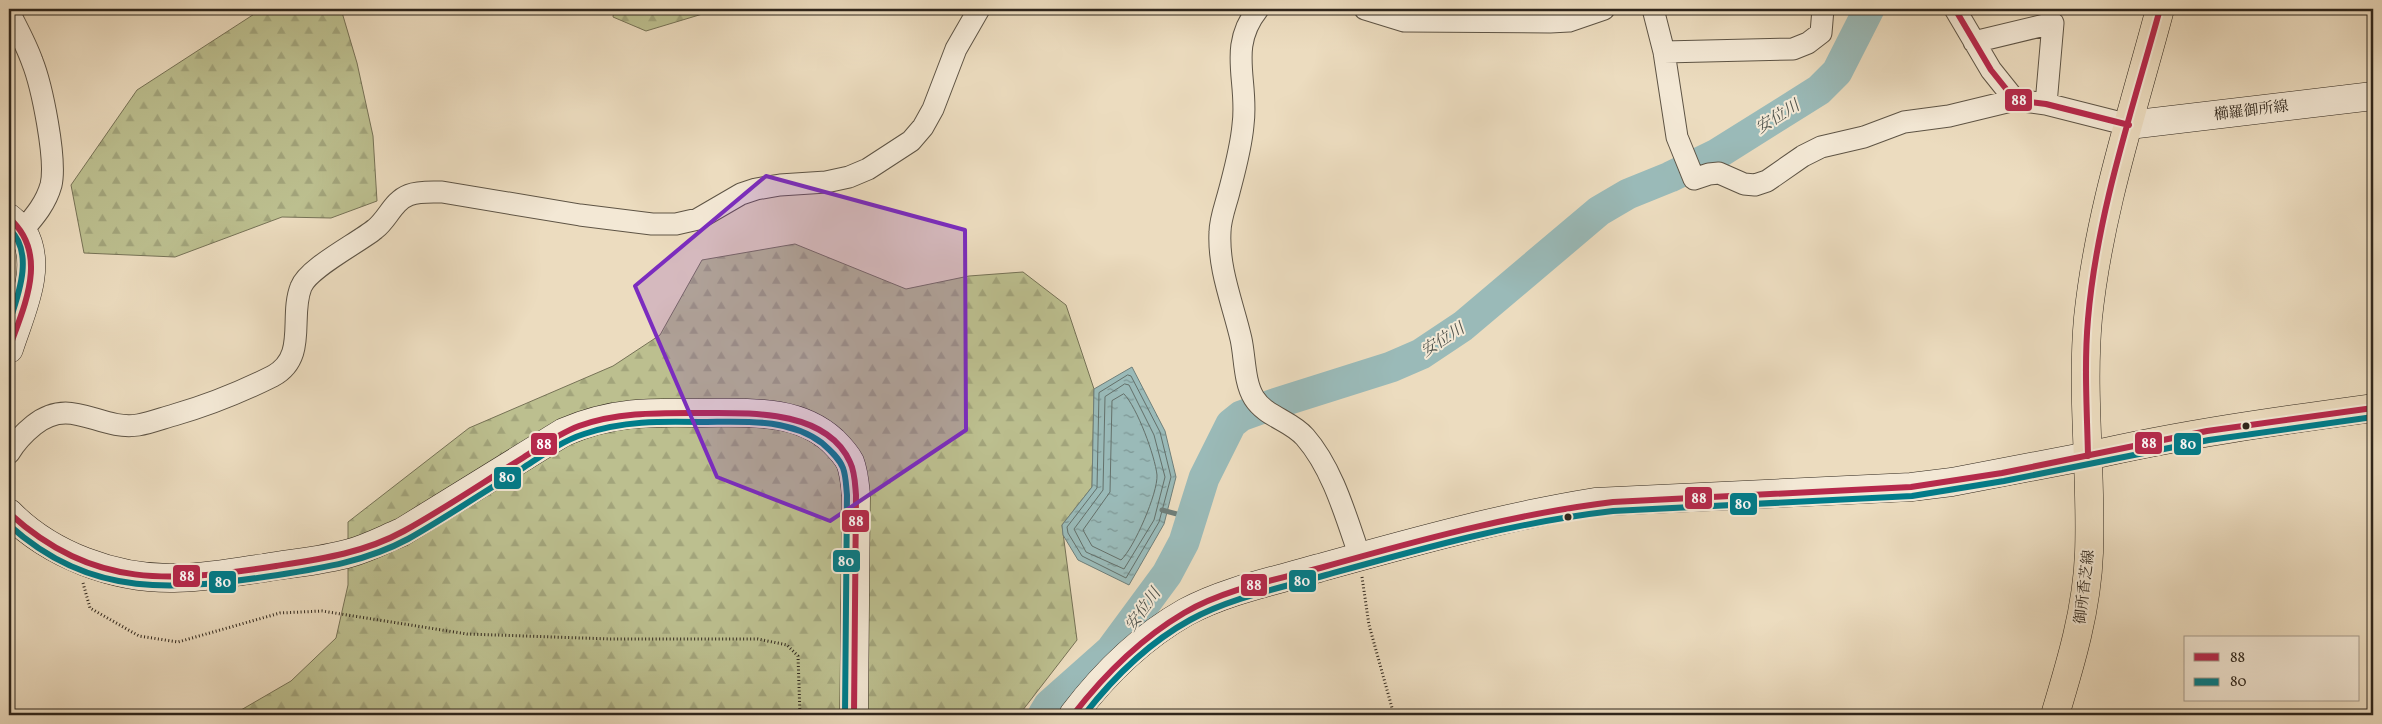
<svg xmlns="http://www.w3.org/2000/svg" width="2382" height="724" font-family="Vollkorn,'Noto Serif JP',serif">
<style>
.forest{fill:url(#forest-firs);stroke:#767256}
.water{fill:url(#water-ripples);stroke:#6f7f7a}
.lines{fill:none;stroke-linecap:round;stroke-linejoin:round}
.shore{stroke:#64706a;stroke-width:1}
.stream{stroke:#6f7f7a;stroke-width:5}
.river{stroke:#9abab8;stroke-width:31}
.minor-casing{stroke:#5e5445;stroke-width:23}
.secondary-casing{stroke:#2f261c;stroke-width:29}
.primary-casing{stroke:#2f261c;stroke-width:29}
.path{stroke:#2f261c;stroke-width:3;stroke-dasharray:1 2.5;stroke-linecap:butt}
.minor{stroke:#f3e8d5;stroke-width:21}
.secondary{stroke:#f3e8d5;stroke-width:28}
.primary{stroke:#ecdcbf;stroke-width:28}
.bus-1-casing{stroke:#f3e8d5;stroke-width:10}
.bus-2-casing{stroke:#f3e8d5;stroke-width:10}
.bus-1{stroke:#b6294c;stroke-width:6}
.bus-2{stroke:#007c8a;stroke-width:6}
.marked{fill:#7b2cbf;fill-opacity:0.2;stroke:#7b2cbf;stroke-width:4;stroke-linejoin:round}
.bus-dot{fill:#2f261c;stroke:#f3e8d5;stroke-width:2}
.labels{text-anchor:middle;stroke-width:4;stroke-linejoin:round;paint-order:stroke}
.street-label{font-size:15px;fill:#2f261c;stroke:#f3e8d5}
.water-label{font-size:16px;font-style:italic;fill:#4f524b;stroke:#f3e8d5}
.line-badge{stroke:#f3e8d5;stroke-width:2}
.badge-label{font-size:14px;text-anchor:middle;font-weight:bold;fill:#fff}
</style>
<defs>
<pattern id="forest-firs" width="22" height="20" patternUnits="userSpaceOnUse" patternTransform="scale(1.25)"><rect width="22" height="20" fill="#bcbf8f"/><path d="M5 1l3.5 6h-7zM16 11l3.5 6h-7z" fill="#a2a47b"/></pattern>
<pattern id="water-ripples" width="26" height="14" patternUnits="userSpaceOnUse" patternTransform="scale(1.25)"><rect width="26" height="14" fill="#9abab8"/><path d="M2 4q2-2 4 0t4 0M15 11q2-2 4 0t4 0" fill="none" stroke="#7e9795"/></pattern>
</defs>
<rect width="100%" height="100%" fill="#ecdcbf"/>
<filter id="stains"><feTurbulence type="fractalNoise" baseFrequency=".004" numOctaves="4"/><feColorMatrix values="0 0 0 0 .2 0 0 0 0 .09 0 0 0 0 .02 0 0 0 .5 -.17"/></filter>
<radialGradient id="worn" r=".72"><stop offset=".6" stop-color="#630" stop-opacity="0"/><stop offset="1" stop-color="#630" stop-opacity=".3"/></radialGradient>
<path class="forest" d="M262,9H341L357,63L373,136L377,201L331,218L282,217L175,257L84,253L71,185L137,90Z
M614,9H719L646,31L613,17Z
M795,244L906,289L969,276L1023,272L1066,305L1094,389L1092,487L1062,525L1077,640L1019,715H242L241,710L291,681L336,638L348,585V522L469,428L613,366L660,335L702,260Z"/>
<path class="water" d="M1132,367L1165,431L1176,477L1164,524L1129,585L1078,560L1063,535L1062,525L1092,487L1094,389Z"/>
<g class="lines">
<path class="shore" d="M1128,375L1131,376L1160,432L1171,477L1159,522L1126,578L1082,556L1068,533L1067,527L1097,488L1099,393Z
M1125,384L1129,385L1154,435L1165,477L1154,520L1124,569L1086,552L1074,529L1103,490L1105,397Z
M1124,394C1137,407 1155,456 1157,475C1158,493 1134,548 1121,560L1092,546L1083,530L1110,492L1112,401Z"/>
<path class="stream" d="M1162,510L1192,518"/>
<path class="river" d="M1043,715L1049,705L1111,650L1167,574L1184,542L1204,478L1231,424L1241,416L1274,404L1391,367L1421,354L1463,326L1599,211L1628,194L1670,177L1717,154L1819,90L1837,72L1869,9"/>
<g class="minor-casing">
<path id="minor" d="M1258,9C1227,48 1249,81 1243,125C1241,148 1235,169 1229,192C1226,204 1220,219 1220,232C1218,269 1233,304 1241,339C1245,357 1244,382 1254,398C1266,417 1290,420 1305,437C1333,469 1346,517 1360,557
M1365,9L1404,21L1550,22L1569,21L1604,9
M1653,9L1664,52L1677,137L1694,179L1709,174L1719,173L1744,184L1755,185L1767,181L1803,156L1821,147L1864,137L1904,122L1949,116L2015,100L2046,104L2129,125
M1955,9L1991,70L2015,100
M9,12C17,28 26,44 32,61C42,86 57,160 51,185C46,203 35,216 23,230
M1974,42L2053,23L2046,104
M1664,52L1793,49L1808,43L1821,33L1823,9
M9,453C15,443 24,433 34,425C71,395 99,431 138,425C150,423 163,418 174,415C209,405 241,392 273,376C308,357 289,317 301,287C308,268 358,243 375,229C388,219 393,201 409,195C419,191 431,192 442,192L580,215L652,224H676L698,219L741,194L756,189L780,185L826,182L849,177L868,169L911,141L923,127L933,109L956,49L979,9"/>
</g>
<g class="secondary-casing">
<path id="secondary" d="M2129,125L2373,96
M9,218C13,222 20,226 23,232C44,267 20,314 9,349
M9,513C50,555 115,579 174,578C204,578 234,572 264,568C293,563 322,561 350,553C368,548 385,539 402,532L564,432C613,411 650,412 702,413C747,413 797,408 833,441C839,447 846,454 850,462C854,472 855,484 856,495L854,715
M1073,715C1104,674 1140,638 1186,612C1227,590 1275,581 1319,568C1409,543 1502,517 1595,502L1911,487L1952,482L2088,456"/>
</g>
<g class="primary-casing">
<path id="primary" d="M2088,456C2183,434 2278,421 2373,408
M2055,715C2071,662 2087,609 2089,553C2092,475 2081,396 2088,318C2099,212 2133,111 2160,9"/>
</g>
<path class="path" d="M1362,577L1369,625L1394,715
M83,583L90,608L139,636L178,642L280,613L322,611L467,634L611,639H758L787,645L798,656L800,715"/>
<use href="#minor" class="minor"/>
<use href="#secondary" class="secondary"/>
<use href="#primary" class="primary"/>
<g class="bus-1-casing">
<path id="bus-1" d="M1955,9L1991,70L2015,100L2046,104L2129,125
M9,218C50,254 24,306 9,349
M2088,456C2087,411 2084,365 2088,319C2097,213 2132,111 2160,9
M9,513C94,590 171,582 276,566C321,559 364,553 404,531C444,509 482,483 521,459C540,447 558,434 579,426C618,412 659,413 701,413C748,413 826,409 850,462C855,472 855,484 856,495L854,715
M1073,715C1104,675 1140,639 1184,613C1225,589 1275,580 1320,568C1416,541 1514,514 1613,502L1911,487L2002,473L2207,431L2373,408"/>
</g>
<g class="bus-2-casing">
<path id="bus-2" d="M9,229C35,252 18,296 9,323
M9,525C92,600 176,590 278,575C323,568 367,561 408,539C447,517 485,491 523,468C543,455 562,441 584,434C622,421 661,421 700,422C741,422 787,417 822,443C830,450 839,458 843,468C846,476 846,486 847,495L845,715
M1084,715C1113,678 1148,643 1190,620C1232,597 1281,588 1326,575C1420,549 1516,522 1613,511L1912,496L2004,481L2209,440L2373,417"/>
</g>
<use href="#bus-1" class="bus-1"/>
<use href="#bus-2" class="bus-2"/>
</g>
<path class="marked" d="M766,176L965,230L966,430L830,521L717,477L635,286Z"/>
<g class="bus-dot">
<circle cx="2246" cy="426" r="4.5"/>
<circle cx="1568" cy="517" r="4.5"/>
</g>
<g class="labels">
<g class="street-label">
<text transform="translate(2251 110) rotate(-7)" y="5">櫛羅御所線</text>
<text transform="translate(2084 587) rotate(-83)" y="5">御所香芝線</text>
</g>
<g class="water-label">
<text transform="translate(1777 116) rotate(-32)" y="6">安位川</text>
<text transform="translate(1442 339) rotate(-33)" y="6">安位川</text>
<text transform="translate(1142 609) rotate(-54)" y="6">安位川</text>
</g>
</g>
<g class="line-badge">
<rect x="2004" y="88" width="29" height="24" rx="5" fill="#b6294c"/>
<rect x="2134" y="431" width="29" height="24" rx="5" fill="#b6294c"/>
<rect x="530" y="432" width="28" height="24" rx="5" fill="#b6294c"/>
<rect x="2173" y="432" width="29" height="24" rx="5" fill="#007c8a"/>
<rect x="493" y="466" width="29" height="24" rx="5" fill="#007c8a"/>
<rect x="1684" y="486" width="29" height="24" rx="5" fill="#b6294c"/>
<rect x="1729" y="492" width="29" height="24" rx="5" fill="#007c8a"/>
<rect x="841" y="509" width="29" height="24" rx="5" fill="#b6294c"/>
<rect x="832" y="549" width="29" height="24" rx="5" fill="#007c8a"/>
<rect x="172" y="564" width="29" height="24" rx="5" fill="#b6294c"/>
<rect x="1288" y="569" width="29" height="24" rx="5" fill="#007c8a"/>
<rect x="208" y="570" width="29" height="24" rx="5" fill="#007c8a"/>
<rect x="1240" y="573" width="28" height="24" rx="5" fill="#b6294c"/>
</g>
<g class="badge-label">
<text x="2019" y="105">88</text>
<text x="2149" y="448">88</text>
<text x="544" y="449">88</text>
<text x="2188" y="449">80</text>
<text x="507" y="482">80</text>
<text x="1699" y="503">88</text>
<text x="1743" y="509">80</text>
<text x="856" y="526">88</text>
<text x="846" y="566">80</text>
<text x="187" y="581">88</text>
<text x="1302" y="586">80</text>
<text x="223" y="587">80</text>
<text x="1254" y="590">88</text>
</g>
<rect width="2382" height="724" fill="none" stroke="#ecdcbf" stroke-width="30"/>
<rect x="10" y="10" width="2362" height="704" fill="none" stroke="#2f261c" stroke-width="2.5"/>
<rect x="15" y="15" width="2352" height="694" fill="none" stroke="#2f261c"/>
<rect x="2184" y="636" width="175" height="65" fill="#f3e8d5" stroke="#a59a8b"/>
<rect x="2194" y="653" width="25" height="8" fill="#b6294c" stroke="#a59a8b"/>
<text x="2230" y="662" font-size="15" fill="#2f261c">88</text>
<rect x="2194" y="678" width="25" height="8" fill="#007c8a" stroke="#a59a8b"/>
<text x="2230" y="686" font-size="15" fill="#2f261c">80</text>
<rect width="100%" height="100%" filter="url(#stains)"/>
<rect width="100%" height="100%" fill="url(#worn)"/>
</svg>
